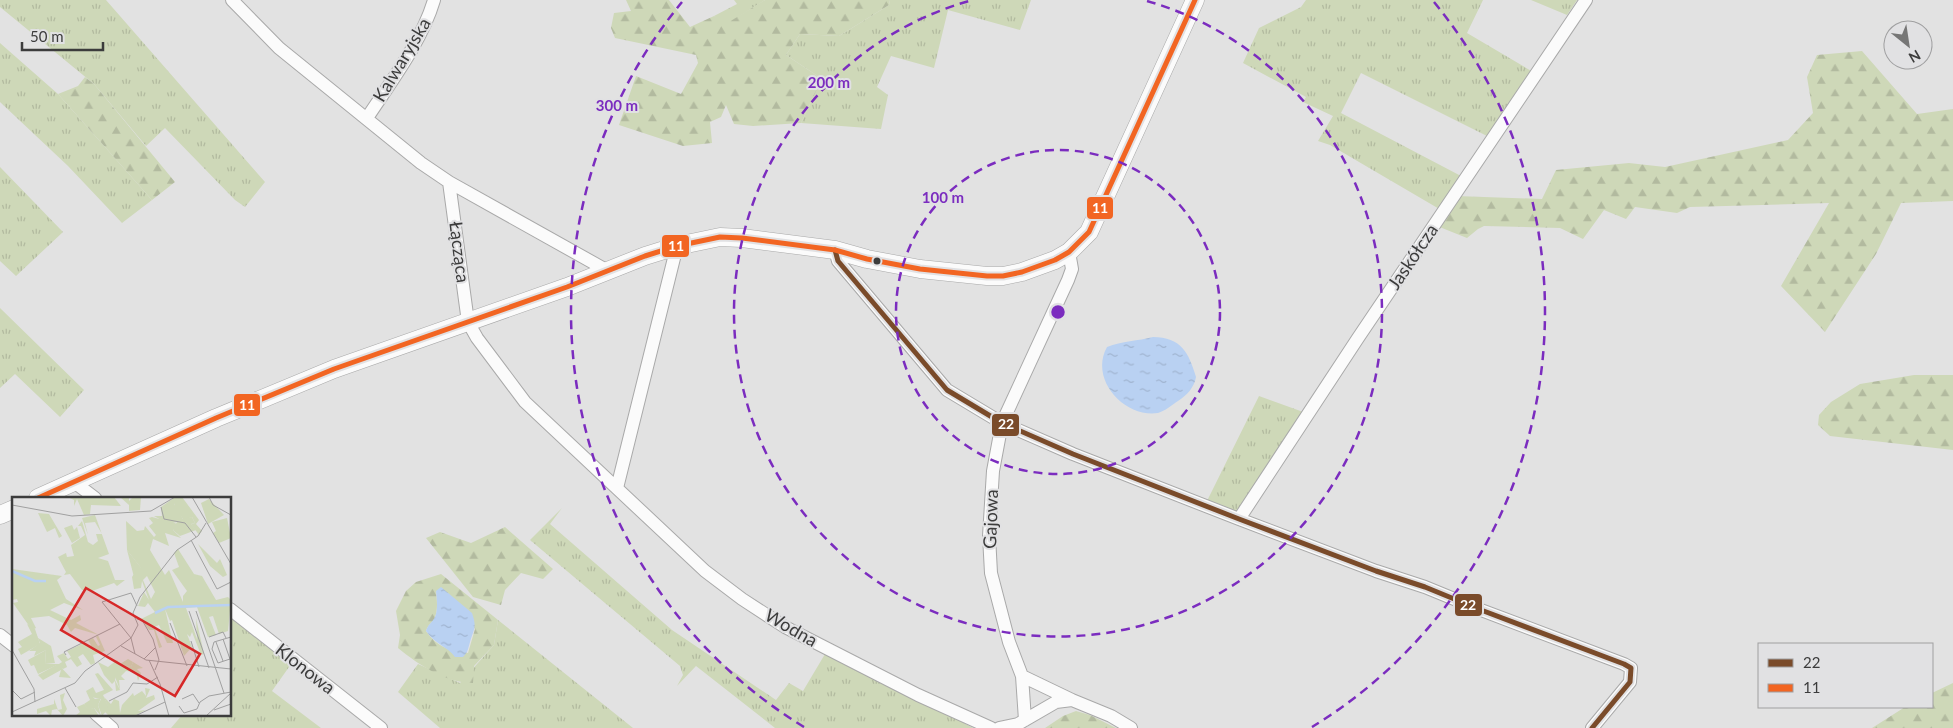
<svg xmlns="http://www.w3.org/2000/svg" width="1953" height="728" font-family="Lato,sans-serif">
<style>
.grass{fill:url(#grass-tufts)}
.forest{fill:url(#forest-firs);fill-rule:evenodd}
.water{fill:url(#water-ripples)}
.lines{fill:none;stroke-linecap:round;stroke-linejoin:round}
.street-casing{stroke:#a9a9a9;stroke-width:14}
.secondary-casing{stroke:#a9a9a9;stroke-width:19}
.street{stroke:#fbfbfb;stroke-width:12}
.secondary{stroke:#fbfbfb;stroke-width:18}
.bus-1-casing{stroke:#e1e1e3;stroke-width:9}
.bus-2-casing{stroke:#e1e1e3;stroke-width:9}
.bus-1{stroke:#7a4b2a;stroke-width:5}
.bus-2{stroke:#f26522;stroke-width:5}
.ring{fill:none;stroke:#7b2cbf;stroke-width:2.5;stroke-dasharray:9 6}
.bus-dot{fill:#3c3c3c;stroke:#e1e1e3;stroke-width:2}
.labels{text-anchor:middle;stroke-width:4;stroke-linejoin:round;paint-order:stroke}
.street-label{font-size:18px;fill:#3c3c3c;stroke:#e1e1e3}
.inset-river{fill:none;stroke:#b9d1f2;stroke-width:2.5}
.inset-road{fill:none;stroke:#a0a0a0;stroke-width:1}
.view{fill:#d62828;fill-opacity:0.15;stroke:#d62828;stroke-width:2.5}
.inset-edge{fill:none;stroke:#3c3c3c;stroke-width:2.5}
.centre{fill:#7b2cbf;stroke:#e1e1e3;stroke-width:2.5}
.ring-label{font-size:15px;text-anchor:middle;font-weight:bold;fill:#7b2cbf;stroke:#e1e1e3;stroke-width:4;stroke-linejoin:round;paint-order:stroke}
.line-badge{stroke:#e1e1e3;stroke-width:2}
.badge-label{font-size:14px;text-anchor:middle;font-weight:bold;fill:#fff}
</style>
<defs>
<pattern id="grass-tufts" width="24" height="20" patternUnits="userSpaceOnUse" patternTransform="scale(1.25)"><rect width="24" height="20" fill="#ced8b8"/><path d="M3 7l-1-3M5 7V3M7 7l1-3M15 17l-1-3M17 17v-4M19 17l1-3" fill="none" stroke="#b2ba9f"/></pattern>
<pattern id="forest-firs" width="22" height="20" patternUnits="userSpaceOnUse" patternTransform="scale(1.25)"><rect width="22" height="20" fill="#ced8b8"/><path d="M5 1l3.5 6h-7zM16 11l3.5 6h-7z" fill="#b2ba9f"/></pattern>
<pattern id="water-ripples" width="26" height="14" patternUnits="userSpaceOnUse" patternTransform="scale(1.25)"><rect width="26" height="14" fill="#b9d1f2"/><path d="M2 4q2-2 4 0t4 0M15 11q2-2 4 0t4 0" fill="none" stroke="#a0b4d0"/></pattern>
</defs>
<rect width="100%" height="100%" fill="#e2e2e2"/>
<path class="grass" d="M0,0H106L265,182L245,207L235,200L165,128L146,146L94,84L0,7Z
M734,0H765L727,24L714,16L737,4Z
M890,0H1031L1020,30L948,10L934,68L891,56L877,87L888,95L881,129L801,123L822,79L786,55L800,34L839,36L889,5Z
M1306,0H1483L1467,33L1533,72L1487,136L1361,73L1341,113L1461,176L1441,210L1330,145L1318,141L1333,116L1303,102L1306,97L1243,63L1259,28L1301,7Z
M1531,0H1577L1567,15Z
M0,43L58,94L152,200L122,223L68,166L0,102Z
M0,167L63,232L16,276L0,261Z
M0,308L84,390L60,417L15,374L0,388Z
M1259,396L1306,413L1238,514L1206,503Z
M562,508L550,524L672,630L776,700L789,683L803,691L828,649L973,728H775L696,666L677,686L683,675L680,666L530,540Z
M230,608L294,660L272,691L321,728H171L183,714H230Z
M498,620L633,728H440L398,692L418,664L460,683L494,645Z"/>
<path class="forest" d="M626,0H669L690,27L714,16L729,22L765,0H890L889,5L839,36L800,34L786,55L822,79L801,123L753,126L734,124L726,105L721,117L710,122L712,143L683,146L619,125L636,76L681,94L698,63L696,55L615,38L611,28L614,13L631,11Z
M1862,51L1917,114L1953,109V201L1901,203L1876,254L1825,332L1781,286L1829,203L1690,207L1677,213L1635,207L1626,219L1604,210L1583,239L1560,228L1484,226L1478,229L1467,238L1437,226L1456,196L1542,199L1556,170L1629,163L1665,167L1788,140L1813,113L1807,77L1817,55Z
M85,77L94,84L175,182L152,200L58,94L78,86Z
M1914,375H1953V450L1830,436L1818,425L1819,415L1831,402L1860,384Z
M505,527L553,569L543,579L521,573L505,590L501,605L473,597L426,538L440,532L471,543Z
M441,574L498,620L494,645L474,666L473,683C446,683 419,665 398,648L400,635L396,611L406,591L416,582ZM436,591C460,597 464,609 475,629L468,653C450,651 437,647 426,631C428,624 433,623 435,617C438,610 437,599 436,591Z
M1953,683V728H1872L1905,707H1932V693Z
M1076,711L1090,715L1116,728H1045L1063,716Z"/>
<path class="water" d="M1153,337C1181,337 1189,353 1196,377C1194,388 1187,395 1178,401C1172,405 1165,411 1158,413C1124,418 1089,379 1107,347C1122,341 1138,341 1153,337Z
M441,587L472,613C477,627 474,629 470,642C468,649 468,652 463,657H455C447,646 436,645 426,631C428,624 432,623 435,617C438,610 437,599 436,591Z"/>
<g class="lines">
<g class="street-casing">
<path id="street" d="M232,0L279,48L421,163L449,182L608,271
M367,118C390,83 422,41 434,0
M449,182L468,322L477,338L525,402L705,571L742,599L785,627L918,695L991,728
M835,250L838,261L947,390L1002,423L1073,454L1239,519L1376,571L1425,587L1481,610L1624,664L1631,668L1630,682L1592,728
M1069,252L1072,269L1068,280L1002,423L993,471L989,536L991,573L1009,642L1022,676L1072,700L1111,716L1131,728
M74,482L95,498
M617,488L677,246
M1239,519L1358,338L1586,0
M230,609L381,728
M0,635L14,646
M1022,676L1025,720
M96,714L112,728
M999,728L1018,724L1056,702L1072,700"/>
</g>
<g class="secondary-casing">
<path id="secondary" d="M38,498L216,418L334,369L567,287L645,256L677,246L720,237L742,238L835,250L867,259L920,269L987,276H1003L1022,272L1055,260L1069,252L1089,232L1195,0
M0,515L14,509"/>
</g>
<use href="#street" class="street"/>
<use href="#secondary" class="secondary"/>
<g class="bus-1-casing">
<path id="bus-1" d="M835,250L838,261L947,390L1002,423L1073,454L1239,519L1376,571L1425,587L1481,610L1624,664L1631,668L1630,682L1592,728"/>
</g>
<g class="bus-2-casing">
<path id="bus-2" d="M38,498L216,418L334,369L567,287L645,256L677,246L720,237L742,238L835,250L867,259L920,269L987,276H1003L1022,272L1055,260L1069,252L1089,232L1195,0"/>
</g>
<use href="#bus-1" class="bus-1"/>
<use href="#bus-2" class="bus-2"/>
</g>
<g class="ring">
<circle cx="1058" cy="312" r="162"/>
<path d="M1147 1A324 324 0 1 1 969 1"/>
<path d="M804 727A487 487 0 0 1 682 2M1434 2A487 487 0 0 1 1312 727"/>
</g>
<circle class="bus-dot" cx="877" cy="261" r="4.5"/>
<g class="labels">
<g class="street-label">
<text transform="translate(402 60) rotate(-59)" y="6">Kalwaryjska</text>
<text transform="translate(459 252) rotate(83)" y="6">Łącząca</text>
<text transform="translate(1413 257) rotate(-56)" y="6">Jaskółcza</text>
<text transform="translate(991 519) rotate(-88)" y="6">Gajowa</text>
<text transform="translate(791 628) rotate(30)" y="6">Wodna</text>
<text transform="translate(305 669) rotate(38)" y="6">Klonowa</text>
</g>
</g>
<g transform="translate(12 497)">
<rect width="219" height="219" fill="#e2e2e2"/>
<path d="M56,0H102L109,9L79,8L78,17L72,18L65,2L62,9V3ZM108,0H117V4L121,0H129L128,13L117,14V8ZM170,0L187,23L184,27L190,34L187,38L179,27L183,26L180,20L172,23L163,12L162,5ZM197,2L212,18L196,27L189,6ZM26,16L37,17L50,39L47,41L43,31L35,35ZM140,20L166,27L161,33L169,41L153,36L157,49L141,42L138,53L153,78L157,73L171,105V99L175,94L160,73L167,70L162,56L166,52L182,77L190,79L204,103L216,100L219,103L216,134L207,137L201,119L197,120L204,138L196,140L185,110L174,111L185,142L184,121L192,157L189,158L180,135L178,140L175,137L180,150L172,159L160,123L158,124L153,112L161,146H155L147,128L142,130L150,150L147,151L142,133H137L129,122L143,115L136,106L133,110L126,109L132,95L137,103L130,84L129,91L122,92L120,80L124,74L118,61L129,71L115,53L114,24L125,34L132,33L133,29L142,40L144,38L137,29L141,26L137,21ZM135,79L143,95L139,102L131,83ZM60,28L62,33L65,30L68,41L60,46L52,31ZM186,47L205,66L208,62L215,78L211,80L198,69ZM15,127L23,132L28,147L9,158L6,152L10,150L6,145L20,137ZM86,138L93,154L81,158L83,166L79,168L71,157L66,160L70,167L65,170L59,162L53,165L55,170L51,172L45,168L26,177L22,168L19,169L16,163L34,153L33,167H47L50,165L45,159L52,156L56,162L59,160L55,154L72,146L76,150L79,148L76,143L81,141L86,149L88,148L84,140ZM116,162L121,165L119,170L111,169L105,176L103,183L108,193L104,194L103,184L100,187L92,178L86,165L96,170L105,163L108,167ZM86,176L101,193L91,198L97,211L90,219L86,208L89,202L79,200L74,194L81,190L84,196L92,193L83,177ZM53,196L51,203L55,212L51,219L45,212L40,213L39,219L34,214L25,217V212L42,207V202L46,213L50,212L48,198ZM72,207L76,212L82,211L87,219H63L68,215L65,210Z" fill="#ced8b8" fill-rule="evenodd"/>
<path d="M163,0L169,1L162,7L171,22L180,20L183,26L179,27L184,33L168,39L161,33L165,25L156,27L142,19H150L149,10ZM83,18L97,57L86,61L96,64L103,83H113L105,89L102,86L80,94L70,93L58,77L52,78L54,75L46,60L54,56L55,60L62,59L59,48L73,38L69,29H66L70,24L76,45L81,48L86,44L84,37H90L83,25L73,26L76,38L70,21ZM115,53L130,72L122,66L125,73L122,80ZM0,72L50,79L45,83L54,102L71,113L52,106L38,113L59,123L68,118L69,123L64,126L87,138L63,131L59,135L55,128L37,119L19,121L24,131L20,133L1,106L6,105L5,102L0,103ZM22,133L26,141L39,149L43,166L33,167L34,153L22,159L24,154H17L28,146ZM121,165L131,171L125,172L129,176L126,184L124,175L114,174L109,179L113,183H107L108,193L102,177L111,169L119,170ZM46,167L59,181L47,180L49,173L31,183L26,178ZM133,191L138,192L134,201L142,198L143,202L126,214L134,213L122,219H97L93,215L96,210L92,200L99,207L102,202L107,204L108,216L110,208L121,196L122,199L130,194L134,199ZM74,194L83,202L89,201L86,208L89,219L82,211L76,213L72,207L78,203Z" fill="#ced8b8"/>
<path d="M215,21L219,41L207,46L201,36L204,34L200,25Z" fill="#ced8b8"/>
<path class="inset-river" d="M0,74L23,84H34M143,116L156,110L219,108"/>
<path class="inset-road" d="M180,0L219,67M197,0L201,8L219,18M0,8L60,19L139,14L163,0M149,10L152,22L173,26L184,40M179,43L205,92L219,85M177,114L197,171M184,114L212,196M125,122L130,123L141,142L147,163L143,173M158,126L175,169M197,140L211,135L214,141M211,142L219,165M179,144L187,170M204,145L211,164M109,149L134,163L219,172M0,153L22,192L23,205M123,157L119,141L90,105L119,96L125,109M54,158L52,155L108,127M132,162L144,150M218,162L206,166L200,152L202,145L219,140M137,163L148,187L157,219M53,191L64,210M0,193L9,202L23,195M170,202L181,197L187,206M97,204L115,195L121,186L135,187L146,180M167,209L172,216L185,212L188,205L197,199L219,195M202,213L219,207M0,215L63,186L73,174L119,141L126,128L121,116L128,100L165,53L186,39L194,26M123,219L153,205M194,219L219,196"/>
<path class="view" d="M74,91L188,157L163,199L49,133Z"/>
<rect width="219" height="219" class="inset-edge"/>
</g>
<circle cx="1058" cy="312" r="8" class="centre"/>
<g class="ring-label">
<text x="829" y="88">200 m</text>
<text x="617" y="111">300 m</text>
<text x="943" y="203">100 m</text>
</g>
<g class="line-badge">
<rect x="1086" y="196" width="28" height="24" rx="5" fill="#f26522"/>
<rect x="661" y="234" width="29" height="24" rx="5" fill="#f26522"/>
<rect x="233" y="393" width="28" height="24" rx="5" fill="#f26522"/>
<rect x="991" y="413" width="29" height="24" rx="5" fill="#7a4b2a"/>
<rect x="1454" y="593" width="29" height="24" rx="5" fill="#7a4b2a"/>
</g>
<g class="badge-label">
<text x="1100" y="213">11</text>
<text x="676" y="251">11</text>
<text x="247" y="410">11</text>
<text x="1006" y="429">22</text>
<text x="1468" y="610">22</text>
</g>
<rect x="1758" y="643" width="175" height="65" fill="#e1e1e3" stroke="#9f9fa0"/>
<rect x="1768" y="659" width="25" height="8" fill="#7a4b2a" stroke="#9f9fa0"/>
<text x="1803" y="668" font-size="15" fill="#3c3c3c">22</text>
<rect x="1768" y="684" width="25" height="8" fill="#f26522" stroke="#9f9fa0"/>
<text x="1803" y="693" font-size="15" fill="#3c3c3c">11</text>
<g transform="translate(1908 45) rotate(150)"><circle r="24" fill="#e1e1e3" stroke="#9f9fa0"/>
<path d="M0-4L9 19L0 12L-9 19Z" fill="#767676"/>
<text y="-8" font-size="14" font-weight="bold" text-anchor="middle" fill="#3c3c3c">N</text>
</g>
<path d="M22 42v8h81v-8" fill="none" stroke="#3c3c3c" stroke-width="2.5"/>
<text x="30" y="42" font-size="15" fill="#3c3c3c" stroke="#e1e1e3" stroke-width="4" paint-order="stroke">50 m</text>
</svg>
